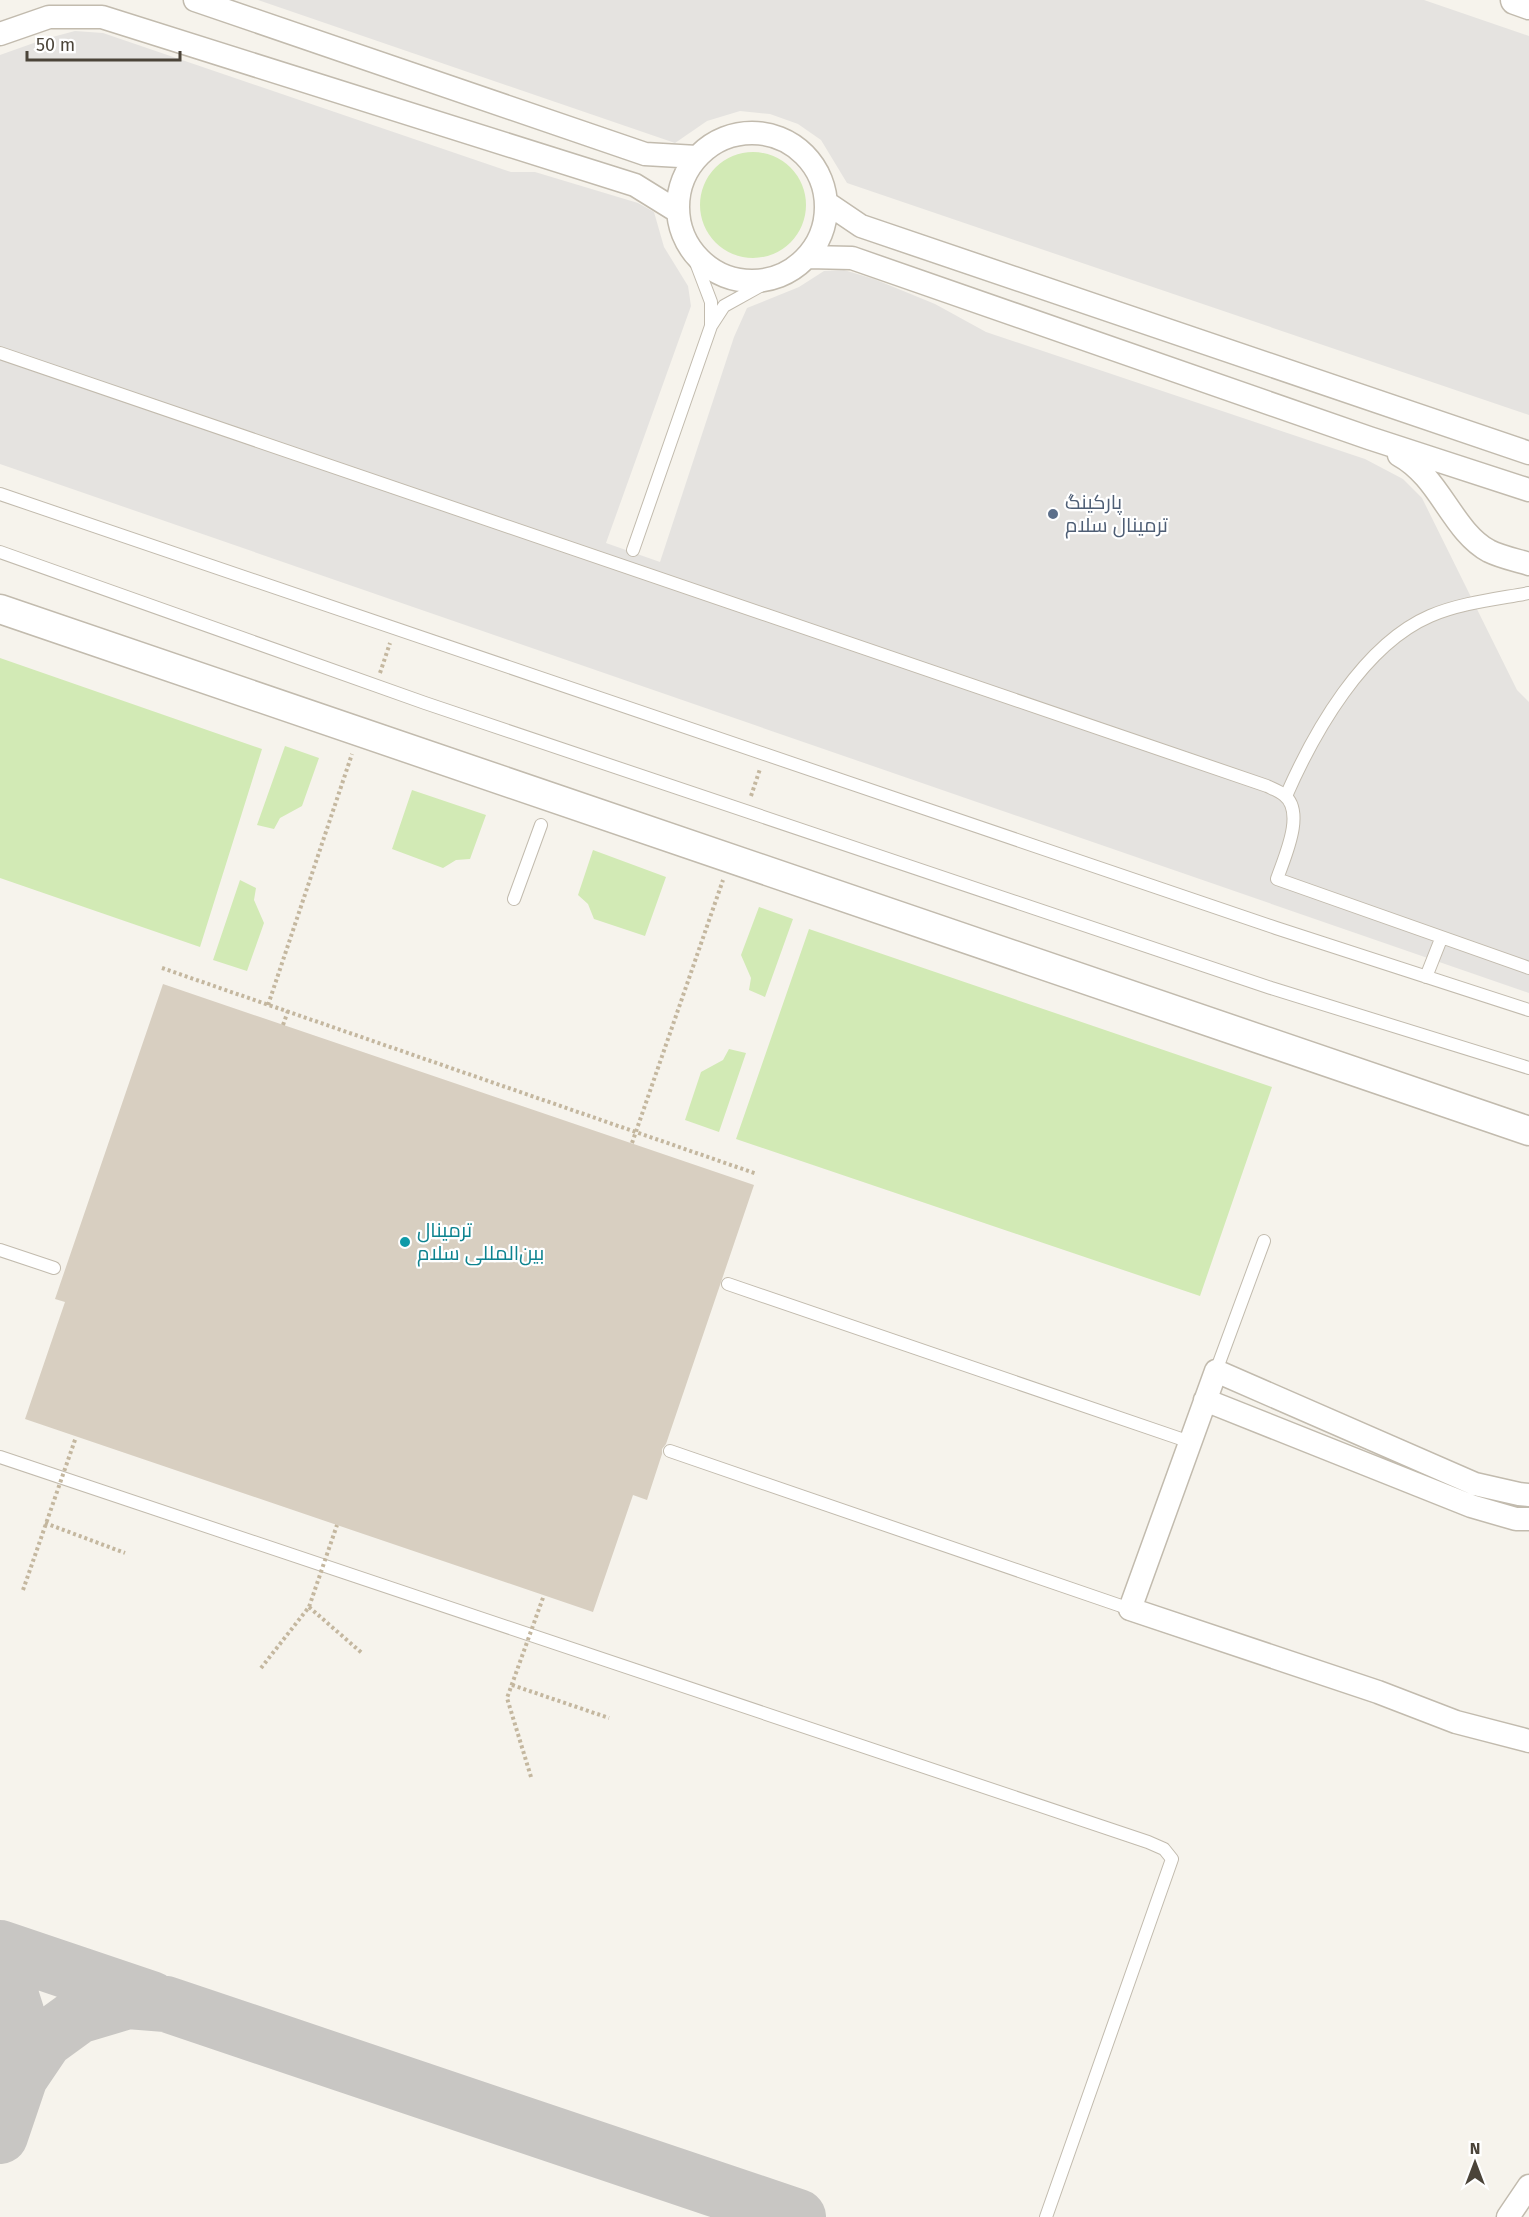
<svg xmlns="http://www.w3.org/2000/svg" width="1529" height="2217" font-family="'Fira Sans',Cairo,sans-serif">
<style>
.green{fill:#d2eab5}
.parking{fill:#e5e3e0}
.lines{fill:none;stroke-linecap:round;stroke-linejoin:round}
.taxiway{stroke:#c8c6c3;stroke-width:56}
.building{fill:#d8cfc1}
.service-casing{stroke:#c2bbae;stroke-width:14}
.minor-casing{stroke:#c2bbae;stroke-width:25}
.tertiary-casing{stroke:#c2bbae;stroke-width:31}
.path{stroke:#c4b79f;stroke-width:4;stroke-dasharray:3 3;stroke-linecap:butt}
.service{stroke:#fff;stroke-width:12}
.minor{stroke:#fff;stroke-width:22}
.tertiary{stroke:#fff;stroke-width:28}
.path-bridge{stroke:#c4b79f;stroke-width:4;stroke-dasharray:3 3;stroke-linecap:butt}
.service-dot{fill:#5c6f8a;stroke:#fff;stroke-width:2}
.culture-dot{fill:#0f9aa8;stroke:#fff;stroke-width:2}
.labels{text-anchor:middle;stroke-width:4.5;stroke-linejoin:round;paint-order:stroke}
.service-label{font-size:20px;fill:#4e5e75;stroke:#fff;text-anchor:start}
.culture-label{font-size:20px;fill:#0d838f;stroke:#fff;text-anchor:start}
</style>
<rect width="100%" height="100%" fill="#f6f3ec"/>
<path class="green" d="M700 205a53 53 0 1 1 106 0a53 53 0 1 1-106 0Z
M0,658L262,749L200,947L0,878Z
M285,746L319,758L302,806L280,818L274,829L257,825Z
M412,790L486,815L470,859L456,860L443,868L392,849Z
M593,850L666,877L645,936L594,919L588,904L578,895Z
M240,880L256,888L254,900L264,923L247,971L213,960Z
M759,907L793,919L765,997L749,990L751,978L741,955Z
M809,929L1272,1087L1200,1296L736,1139Z
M729,1049L746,1053L719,1132L685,1120L701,1072L723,1060Z"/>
<path class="parking" d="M258,0H1424L1529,36V415L847,183L821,140L798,124L770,114L740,111L707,121L675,143Z
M75,31L103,33L511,172H535L638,203L654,212L664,247L688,286L691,306L606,543L660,562L734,337L747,308L799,287L824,271L844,270L874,279L935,304L986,332L1365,459L1403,479L1422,498L1517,690L1529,702V993L0,464V55L45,39Z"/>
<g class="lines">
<path class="taxiway" d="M0,1948L151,1999
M0,1975C22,2011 21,2037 20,2077
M0,2136L20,2077L45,2040L78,2016L128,2001L166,2004L798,2217"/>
</g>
<path class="building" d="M163,984L754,1185L666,1444L662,1449V1454L647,1500L633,1495L593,1612L25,1419L65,1302L55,1299Z"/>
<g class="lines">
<g class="service-casing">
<path id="service" d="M692,252L711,302V325
M0,353L1267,786C1273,789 1279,791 1284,795C1306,812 1284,858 1277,879L1529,968
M0,494L1276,928L1529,1010
M633,550L711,326L724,306L771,280
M0,552L425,703L1271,988L1529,1068
M1286,796C1314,732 1363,645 1430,616C1460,603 1497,599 1529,593
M514,899L541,825
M1426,977L1441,939
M0,1250L54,1268
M728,1284L1190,1442
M1216,1371L1264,1241
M670,1451L1130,1609
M0,1457L1148,1842L1164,1849L1172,1859L1046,2217"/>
</g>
<g class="minor-casing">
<path id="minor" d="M195,0L645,154L697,157
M0,34L49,17H102L635,185L677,211
M678 207a74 74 0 1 1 148 0a74 74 0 1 1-148 0Z
M827,203L861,226L1529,453
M808,257L852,258L1369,438L1529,490
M1399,455C1440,477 1452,531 1489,551C1501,557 1516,560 1529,564
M1205,1400L1471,1506L1516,1519H1529
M1529,1495L1519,1494L1475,1484L1216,1371L1130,1609L1378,1692L1456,1722L1529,1741
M1508,2217L1529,2186"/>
</g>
<g class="tertiary-casing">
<path id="tertiary" d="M1515,0L1529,5
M0,609L1529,1131"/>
</g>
<path class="path" d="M380,673L390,643
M751,796L760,769
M162,968L757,1174
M268,1005L352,754
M283,1025L288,1011
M632,1143L723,880
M45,1523L125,1553
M309,1607L363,1654
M512,1685L609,1718"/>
<use href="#service" class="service"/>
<use href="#minor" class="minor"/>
<use href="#tertiary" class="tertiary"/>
<path class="path-bridge" d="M23,1590L76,1437
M261,1668L309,1607L337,1525
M531,1777L507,1698L544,1595"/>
</g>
<circle class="service-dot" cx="1053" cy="514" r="6"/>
<circle class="culture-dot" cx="405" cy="1242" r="6"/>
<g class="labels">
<g class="service-label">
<text x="1065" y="509">پارکینگ<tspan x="1065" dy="23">ترمینال سلام</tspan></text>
</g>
<g class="culture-label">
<text x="417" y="1237">ترمینال<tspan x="417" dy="23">بین‌المللی سلام</tspan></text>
</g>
</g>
<g transform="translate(1475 2163)" stroke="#ffffff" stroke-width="4.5" paint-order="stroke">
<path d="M0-4.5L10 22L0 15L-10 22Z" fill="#4b4439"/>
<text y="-9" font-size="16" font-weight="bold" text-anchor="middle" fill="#4b4439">N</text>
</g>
<path d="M27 51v9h153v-9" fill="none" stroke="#4b4439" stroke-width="3"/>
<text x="36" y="51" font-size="18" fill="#4b4439" stroke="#ffffff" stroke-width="4.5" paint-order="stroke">50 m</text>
</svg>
